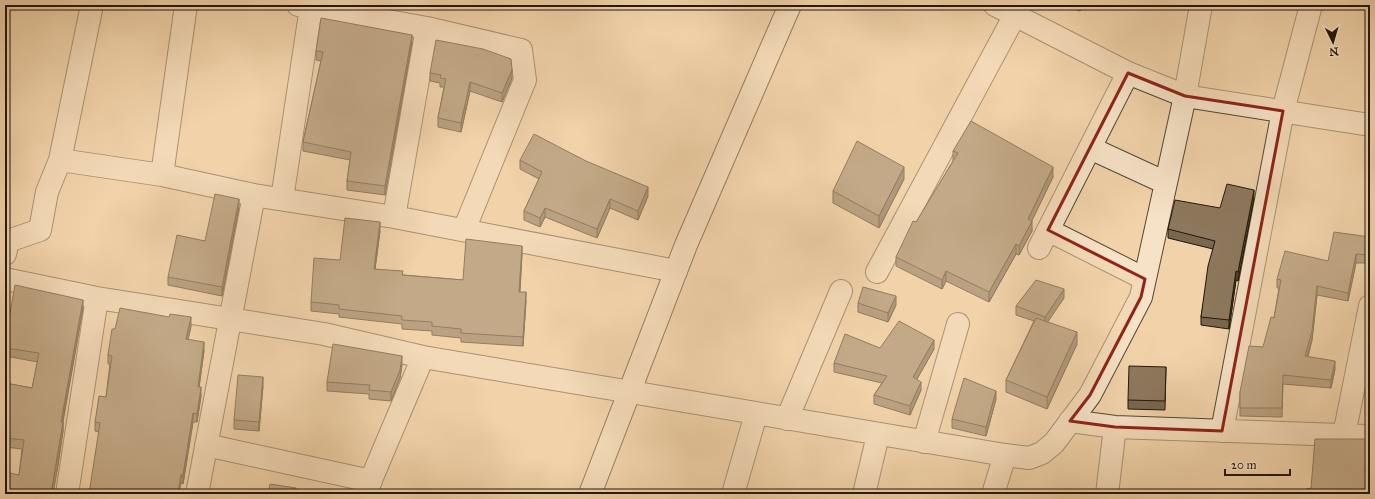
<svg xmlns="http://www.w3.org/2000/svg" width="1375" height="499" font-family="'IM FELL Great Primer',serif">
<style>
.lines{fill:none;stroke-linecap:round;stroke-linejoin:round}
.street-casing{stroke:#554632;stroke-width:24}
.secondary-casing{stroke:#21170a;stroke-width:24}
.street{stroke:#f6e2c7;stroke-width:22}
.secondary{stroke:#f6e2c7;stroke-width:22}
.wall{fill:#796750;stroke:#21170a}
.shaded-wall{fill:#635441;stroke:#21170a}
.building{fill:#8d785d;stroke:#21170a}
.marked{fill:none;stroke:#8f2418;stroke-width:3;stroke-linejoin:round}
</style>
<rect width="100%" height="100%" fill="#f1d2a9"/>
<filter id="stains"><feTurbulence type="fractalNoise" baseFrequency=".005" numOctaves="4"/><feColorMatrix values="0 0 0 0 .2 0 0 0 0 .09 0 0 0 0 .02 0 0 0 .5 -.17"/></filter>
<radialGradient id="worn" r=".72"><stop offset=".6" stop-color="#630" stop-opacity="0"/><stop offset="1" stop-color="#630" stop-opacity=".3"/></radialGradient>
<g class="lines">
<g class="street-casing">
<path id="street" d="M995,5L1128,73L1185,96L1370,125
M427,28L521,50L525,80L464,230
M1090,148L1166,183
M60,160L92,5
M162,175L186,5
M282,199L311,7
M394,217L676,271
M1048,230L1145,279
M1039,248L1128,73
M5,254L8,241L40,230L47,192L60,160L162,175L254,195L394,217L427,28L298,5
M877,272L1015,15
M5,279L97,298
M787,419L841,291
M1070,421L1115,427L1370,436
M1222,431L1283,111L1311,5
M1344,435L1370,306
M924,442L958,324
M206,445L371,481
M1005,455L1029,458L1042,453L1054,443L1090,395L1141,297L1185,96L1201,5
M67,494L97,298L324,334L423,357L1005,455L993,494
M197,494L254,195
M365,494L423,357
M733,494L756,414
M864,494L878,435
M1107,494L1115,427"/>
</g>
<g class="secondary-casing">
<path id="secondary" d="M590,494L686,245L790,5"/>
</g>
<use href="#street" class="street"/>
<use href="#secondary" class="secondary"/>
</g>
<path class="wall" d="M1062,5H1083L1080,11Z
M412,43L385,195L347,190V181L350,160L303,151V142L321,61L316,60V51Z
M430,73L512,78L502,102L470,91L461,132L438,127V118L444,87H440V83L430,81Z
M953,151L1053,177L1031,221L1032,231L1019,255L1016,254L989,302L946,281L942,289L896,266V257L953,161Z
M520,160L648,196L638,220L610,208L597,238L545,217L540,227L524,220V211L539,179L520,169Z
M904,179L879,228L833,203V191Z
M1254,198L1238,281L1236,280L1229,329L1201,325V317L1213,249L1168,238V229Z
M239,207L222,296L168,285V277Z
M380,231L375,269L403,275L463,280L522,254L520,292L526,301L523,346L461,342V338L432,335V331L402,329V324L339,317V314L311,311V302L340,260Z
M1370,237V249L1368,263H1356L1348,301L1317,295L1312,340L1308,357L1335,369L1331,388L1283,384L1282,417L1240,416V392L1263,347L1274,318L1279,288H1277V279L1328,261Z
M1064,298L1047,322L1077,344L1047,409L1006,392V380L1034,321L1016,315V306Z
M858,303L896,305L888,322L858,312Z
M83,308L63,422V431L57,471L19,475L22,449L5,447V383L32,388L38,362L5,356V341Z
M191,326L188,340L204,351L199,387L201,396L197,422H193L183,484L181,483L99,432L95,431V422L106,397L110,364H108V355L115,329Z
M880,348L934,349L917,379L921,390L910,415L874,404V395L882,383L834,372V363Z
M1370,363V395H1368L1367,384V375Z
M402,365L400,378L391,401L369,399V394L327,391V382Z
M1166,367L1165,410L1128,409V400Z
M263,386L259,431L234,429V420Z
M996,399L986,436L952,428V419Z"/>
<path class="shaded-wall" d="M1080,5H1083L1080,11Z
M412,35V43L385,195V186Z
M512,70V78L502,102V93Z
M470,82V91L461,132V123Z
M904,167V179L879,228V216Z
M1053,167V177L1028,229V219Z
M648,187V196L638,220V211Z
M1254,190V198L1238,281V272Z
M239,199V207L222,296V287Z
M610,199V208L597,238V229Z
M545,208V217L540,227V218Z
M1032,221V231L1019,255V246Z
M380,222V231L374,277V269Z
M1370,240V249L1368,263V255Z
M1016,244V254L989,302V292Z
M522,246V254L519,300V292Z
M1356,254V263L1348,301V293Z
M946,271V281L942,289V280Z
M1236,271V280L1229,329V320Z
M1317,286V295L1312,340L1305,365V356Z
M1064,289V298L1045,326V317Z
M526,292V301L523,346V337Z
M896,296V305L888,322V313Z
M83,300V308L61,430V422Z
M191,317V326L186,348V339Z
M1077,332V344L1047,409V397Z
M934,340V349L913,386V377Z
M204,342V351L198,395V387Z
M402,356V365L400,378L391,401V392Z
M1335,361V369L1331,388V380Z
M263,377V386L259,431V422Z
M921,382V390L910,415V406Z
M201,387V396L197,422V414Z
M996,391V399L986,436V427Z
M193,413V422L183,484V475Z
M63,422V431L57,471L53,494H51Z
M181,475V483L179,494H178Z"/>
<path class="building" d="M321,18L412,35L385,186L347,181L351,152L303,142L323,52L316,51Z
M436,40L483,49L511,59L512,70L502,93L470,82L461,123L438,118L446,79L440,78L441,75L430,73Z
M971,121L1053,167L1028,219L1032,221L1019,246L1016,244L989,292L946,271L942,280L896,257L913,221L916,222L958,153L953,151Z
M534,134L586,161L648,187L638,211L610,199L597,229L545,208L540,218L524,211L542,172L520,160Z
M857,141L904,167L879,216L833,191Z
M1227,184L1254,190L1238,272L1236,271L1229,320L1201,317L1208,266L1215,241L1168,229L1175,200L1220,208Z
M215,194L239,199L222,287L168,277L177,235L205,241Z
M345,218L380,222L374,269L403,271L402,275L463,280L466,239L522,246L519,292H526L523,337L461,333V329L432,326V322L402,320V316L339,309V305L311,302L314,258L340,260Z
M1334,232L1370,237V240L1368,255L1356,254L1348,293L1317,286L1312,331L1305,356L1335,361L1331,380L1283,375L1282,408H1240V392L1249,346L1263,347L1271,317L1274,318L1281,280L1277,279L1285,251L1328,261Z
M1036,280L1064,289L1045,317L1016,306Z
M15,285L83,300L61,422H63L51,494H5V472L19,475L24,440L5,438V383L32,388L39,353L5,348V341Z
M863,287L896,296L888,313L858,303Z
M120,308L169,317L170,314L191,317L186,339L204,342L198,387H201L197,414L193,413L183,475H181L178,494H89L100,423L95,422L99,396L106,397L112,356L108,355L112,329H115Z
M1036,318L1077,332L1047,397L1006,380Z
M899,321L934,340L913,377L921,382L910,406L874,395L887,376L834,363L845,334L880,348Z
M333,344L402,356L400,370L391,392L369,390L370,385L327,382Z
M1370,363V386H1368L1367,375Z
M1129,366L1166,367L1165,401L1128,400Z
M238,375L263,377L259,422L234,420Z
M964,378L996,391L986,427L952,419Z
M1315,439H1370V494H1306V489L1311,488Z
M270,484L296,488V494H268Z"/>
<path d="M0 0H1375V499H0ZM1128,73L1185,96L1283,111L1222,431L1115,427L1070,421L1090,395L1141,297L1145,279L1048,230Z" fill="#f1d2a9" fill-opacity=".55" fill-rule="evenodd"/>
<path class="marked" d="M1128,73L1185,96L1283,111L1222,431L1115,427L1070,421L1090,395L1141,297L1145,279L1048,230Z"/>
<rect width="1375" height="499" fill="none" stroke="#f1d2a9" stroke-width="20"/>
<rect x="6" y="6" width="1363" height="487" fill="none" stroke="#21170a" stroke-width="2"/>
<rect x="10" y="10" width="1355" height="479" fill="none" stroke="#21170a"/>
<g transform="translate(1333 42) rotate(175)" stroke="#f6e2c7" stroke-width="3" paint-order="stroke">
<path d="M0-3L7 15L0 10L-7 15Z" fill="#21170a"/>
<text y="-6" font-size="11" font-weight="bold" text-anchor="middle" fill="#21170a">N</text>
</g>
<path d="M1225 469v6h65v-6" fill="none" stroke="#21170a" stroke-width="2"/>
<text x="1231" y="469" font-size="12" fill="#21170a" stroke="#f6e2c7" stroke-width="3" paint-order="stroke">20 m</text>
<rect width="100%" height="100%" filter="url(#stains)"/>
<rect width="100%" height="100%" fill="url(#worn)"/>
</svg>
